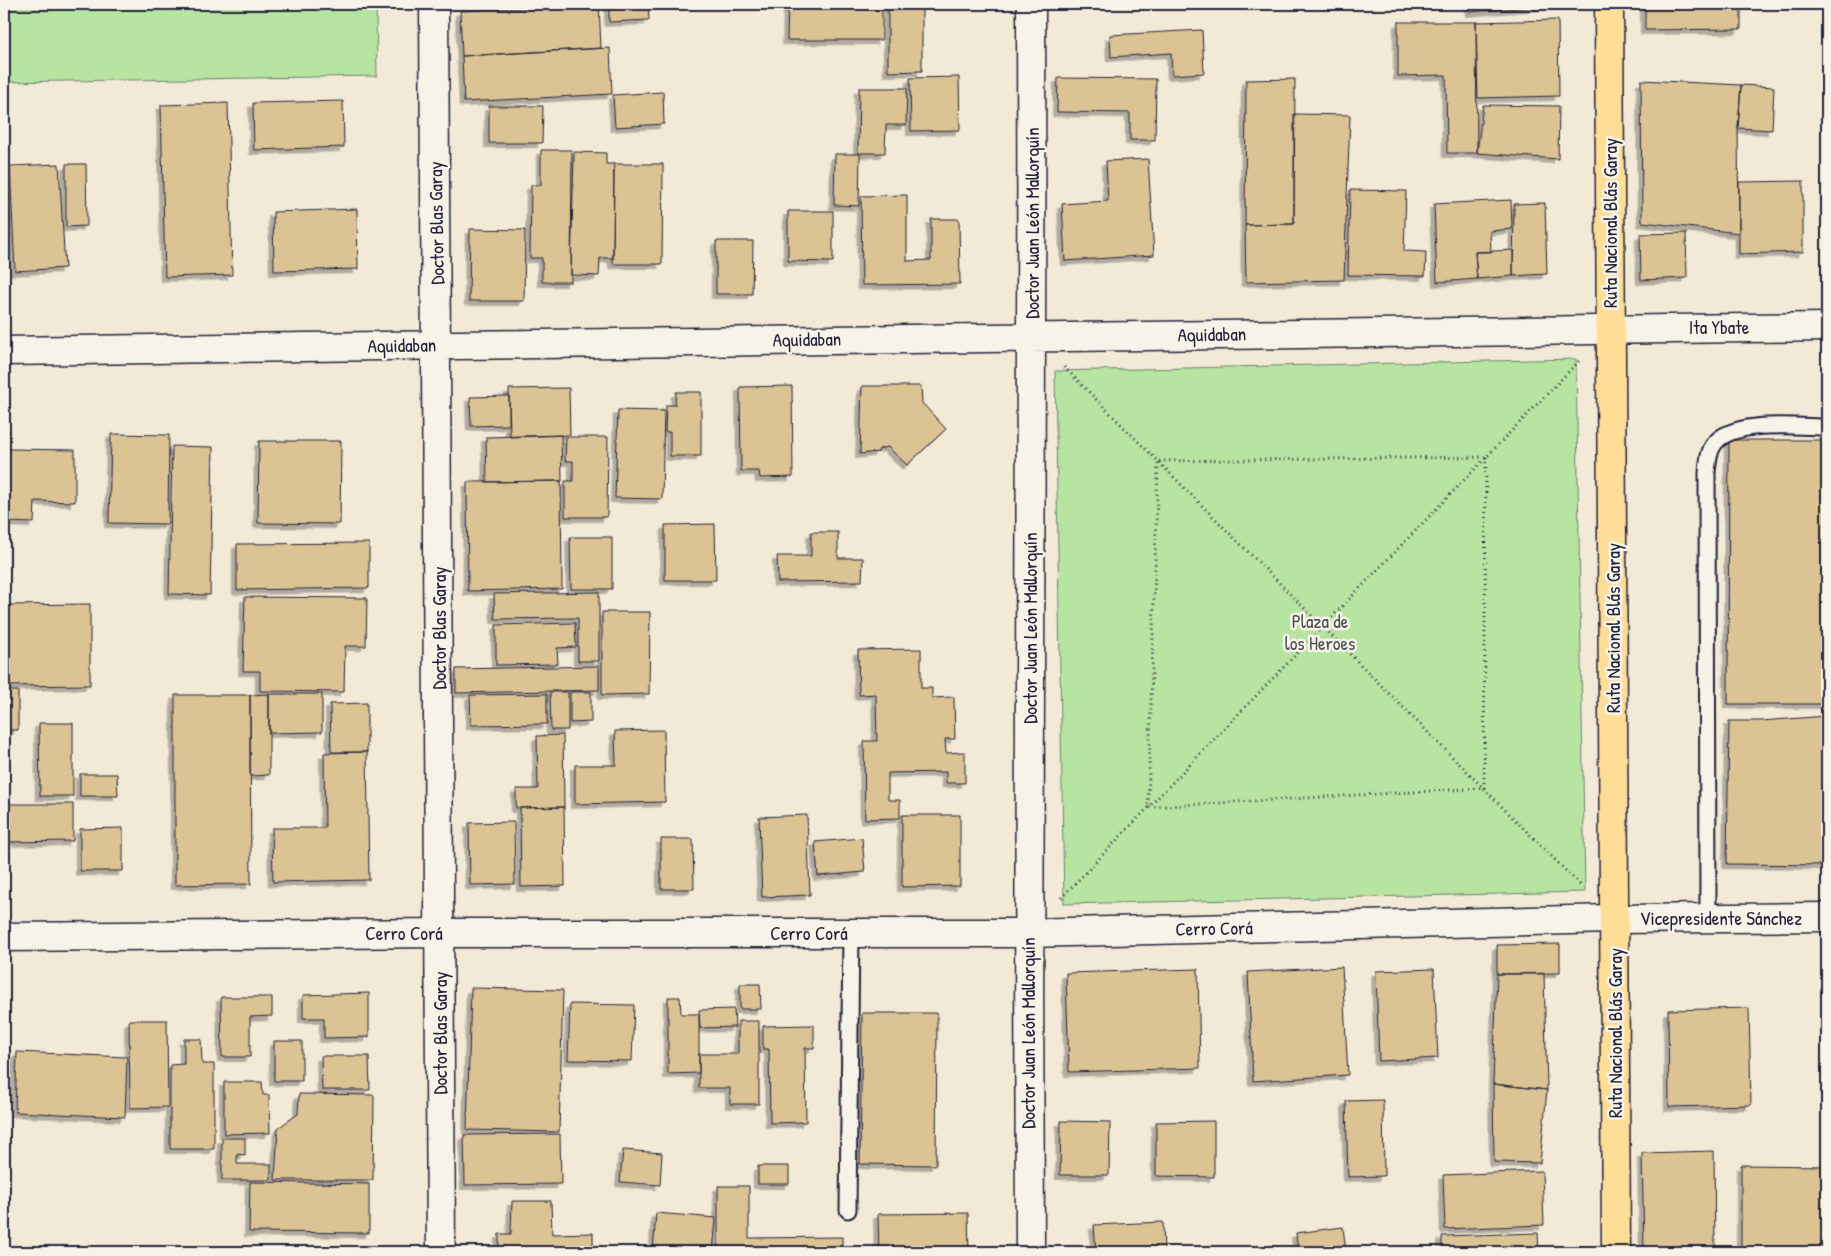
<svg xmlns="http://www.w3.org/2000/svg" width="1831" height="1256" font-family="'Patrick Hand',sans-serif">
<style>
.green{fill:#b7e4a1;stroke:#6c836e}
.building{fill:#dcc393;stroke:#22223b;filter:url(#shadow)}
.lines{fill:none;stroke-linecap:round;stroke-linejoin:round}
.lane-casing{stroke:#22223b;stroke-width:19}
.street-casing{stroke:#22223b;stroke-width:31}
.highway-casing{stroke:#22223b;stroke-width:31}
.path{stroke:#22223b;stroke-width:3;stroke-dasharray:1 4;stroke-linecap:butt}
.lane{stroke:#f7f3e8;stroke-width:15}
.street{stroke:#f7f3e8;stroke-width:28}
.highway{stroke:#fedd96;stroke-width:28}
.labels{text-anchor:middle;stroke-width:5;stroke-linejoin:round;paint-order:stroke}
.street-label{font-size:19px;fill:#22223b;stroke:#f7f3e8}
.park-label{font-size:19px;fill:#475254;stroke:#f7f3e8}
</style>
<defs>
<filter id="shadow"><feDropShadow dx="-4.5" dy="4.5" stdDeviation="0" flood-color="#0004"/></filter>
</defs>
<rect width="100%" height="100%" fill="#f2e9d7"/>
<filter id="ink" filterUnits="userSpaceOnUse"><feTurbulence type="fractalNoise" baseFrequency=".02" numOctaves="2"/><feDisplacementMap in="SourceGraphic" scale="10" xChannelSelector="R" yChannelSelector="G"/><feConvolveMatrix kernelMatrix="1 2 1 2 8 2 1 2 1" color-interpolation-filters="sRGB"/></filter>
<g filter="url(#ink)">
<path class="green" d="M4,4H376L377,76L4,82Z
M1576,359L1585,892L1064,904L1055,371Z"/>
<path class="building" d="M599,4L601,48L462,56L460,11Z
M609,4H648L649,20L609,22Z
M788,4H882V40H787Z
M888,4H922V71L888,72Z
M1469,4H1544V6L1470,12Z
M1645,4H1741V29L1645,30Z
M1558,20L1559,96L1478,98L1476,22Z
M1398,22H1476L1477,153H1447L1446,75L1398,76Z
M1202,30L1204,73L1172,75L1171,53L1111,57L1110,35Z
M610,48L612,94L464,102L462,56Z
M959,77L960,130L911,131L910,78Z
M1058,78L1156,79L1155,140H1130V113L1057,112Z
M1295,79L1294,224L1245,225L1246,80Z
M1641,80L1741,85L1738,128L1739,233L1642,222Z
M1741,85L1774,87L1772,130L1738,128Z
M859,88H907L906,125H886L885,153H858Z
M663,92L664,124L615,127L613,95Z
M343,101L344,147L254,150L253,103Z
M228,103L232,275L165,277L161,105Z
M1483,105L1559,106L1558,159L1477,153Z
M489,106H543L542,143H489Z
M1294,114L1350,115L1344,280L1246,282L1245,225L1294,224Z
M541,150H572L571,282H542V258H530L531,185H541Z
M574,152L606,153V164H614L613,258H600L599,276L571,275Z
M835,154H860L859,206L834,205Z
M1148,159L1154,255L1065,261L1062,204L1108,201L1106,161Z
M59,164L65,268L15,271L10,166Z
M66,164H86L87,226L66,227Z
M614,164H663L662,264H613Z
M1803,181V252L1739,254V182Z
M1350,190L1406,191L1404,251L1426,252L1425,276L1348,275Z
M907,195V261L931,260V219H959L960,284L862,285L861,196Z
M1511,200L1512,229L1490,231L1491,252H1475L1477,279L1437,282L1434,204Z
M1545,203L1547,274L1513,276L1514,204Z
M357,209L358,269L274,271L273,212Z
M788,211H833V262L788,261Z
M470,229L525,230L524,301H469Z
M1686,233L1687,278L1641,280L1640,234Z
M716,241H753L752,294H716Z
M1513,250V276L1477,279L1475,252Z
M792,386L793,477L760,478L759,471H741L740,387Z
M862,386H921L922,403L946,429L907,465L888,447L879,449L878,452L860,454Z
M569,388L570,435L510,437L509,389Z
M676,392H701V456H670V432H665L666,405H675Z
M509,396V425L471,426L470,397Z
M618,410L664,411L662,499L615,498Z
M111,434L169,435L168,524L109,523Z
M561,435L562,481L487,482L486,437Z
M566,437H608L607,517H565V481H573V461H565Z
M1729,440H1827V704H1728Z
M259,441H341L340,524L258,523Z
M172,446L213,447L210,595L169,594Z
M7,449L75,450V502L35,501L34,523L7,522Z
M561,481L562,589L468,591L467,482Z
M715,524L716,580H665V525Z
M811,532H838V558H863L862,581L778,582L777,556H811Z
M570,537H612V589H571Z
M369,543V588L237,590V544Z
M599,592V661H578V618L495,619L494,594Z
M245,597L367,598L366,646H345L344,692L260,691V671H243Z
M90,604V685L4,686V605Z
M602,612H650L649,694L602,695Z
M575,623L576,647L557,648L558,664L496,665V625Z
M921,649V688H932V698L954,697L955,739H945L946,753L965,752V783H946V772L888,773V800H900V818L865,819L864,741H877L876,694L859,695L858,650Z
M599,666V690L456,693V669Z
M4,691H18V730H4Z
M550,692H568V730H551Z
M570,692H591V722L570,723Z
M269,694H322V732L269,733Z
M269,694V775L250,776V695Z
M547,694V724L471,725L470,695Z
M175,695H250L251,884L175,885Z
M367,703V752H331L330,704Z
M1827,716V865L1727,864L1729,721H1761Z
M39,723H73V796H40Z
M664,730L665,802L575,804V765H616L615,731Z
M563,735L564,807L516,808V789H538L537,736Z
M367,752L369,880L273,882L272,828H325L324,753Z
M80,774H117L118,796H80Z
M4,804H73V841L4,842Z
M564,807L565,886L521,887L520,808Z
M807,815L810,895L762,897L759,817Z
M902,815H960V886L902,887Z
M514,822L515,884L470,885L469,823Z
M123,828V871H80V829Z
M862,838L865,872L818,876L815,842Z
M661,839H693L694,889H661Z
M1560,944V973L1497,974V945Z
M1342,967L1348,1075L1253,1081L1248,972Z
M1198,969L1200,1068L1069,1072L1066,973Z
M1434,969L1438,1058L1379,1061L1376,971Z
M1497,974H1544L1547,1090L1493,1084Z
M740,984H760L761,1009H740Z
M471,988L563,990L559,1132L467,1130Z
M369,993V1037L324,1038V1018H303V995Z
M221,997H272V1016L250,1017V1057H222Z
M668,997H680L681,1014H699V1073L668,1074Z
M570,1004L634,1005L632,1061L568,1060Z
M1749,1008L1751,1105L1669,1107L1668,1010Z
M734,1009L735,1027L700,1028L699,1010Z
M862,1013H937L936,1165L860,1164Z
M129,1020H167L168,1107L130,1108Z
M738,1021H759V1104H730V1088H699V1054H738Z
M814,1025V1048H805L806,1122L770,1123L769,1049H763V1026Z
M184,1039H201L202,1064H214V1149H170V1065L184,1064Z
M274,1041H302V1081H274Z
M17,1052L127,1057L125,1117L15,1112Z
M321,1056H369L370,1090H322Z
M224,1082H262L263,1095H269L270,1133L224,1134Z
M1493,1084L1547,1090L1540,1163L1494,1162Z
M299,1094L374,1095L373,1180H275L278,1128L298,1114Z
M1383,1100L1384,1176L1348,1177L1346,1101Z
M1061,1121L1110,1122L1109,1175H1060Z
M1214,1121V1177L1156,1176V1122Z
M560,1134L561,1184L465,1185L464,1135Z
M222,1138H245V1155L237,1154V1164H271V1180H222Z
M623,1150L662,1153L660,1185L620,1182Z
M1714,1151L1715,1252H1644L1642,1153Z
M1741,1165L1827,1166V1252H1741Z
M758,1166H789V1184H758Z
M1542,1171L1544,1225L1445,1229L1443,1175Z
M250,1182L369,1184V1233L249,1232Z
M718,1186H749V1238L842,1237V1252H718Z
M512,1201H551L552,1234L593,1233V1252H499V1234H511Z
M656,1213L716,1218L713,1252H653Z
M968,1213L969,1252H879L878,1214Z
M1163,1222L1164,1252H1096L1094,1225Z
M1343,1227L1346,1252H1298L1296,1233Z
M1538,1233L1539,1252H1442V1236Z"/>
<g class="lines">
<g class="lane-casing">
<path id="lane" d="M1708,918L1707,473C1708,463 1708,451 1715,443C1734,419 1799,427 1827,427
M848,1210L851,933"/>
</g>
<g class="street-casing">
<path id="street" d="M434,4L441,1252
M4,351L1827,327
M4,937L440,933H1027L1614,919L1827,917
M1030,1252C1027,836 1033,420 1031,4"/>
</g>
<g class="highway-casing">
<path id="highway" d="M1609,4L1616,1252"/>
</g>
<path class="path" d="M1064,367L1582,887
M1486,457L1484,788L1148,807L1158,461Z
M1061,898L1579,361"/>
<use href="#lane" class="lane"/>
<use href="#street" class="street"/>
<use href="#highway" class="highway"/>
</g>
</g>
<g class="labels">
<g class="street-label">
<text transform="translate(436 223) rotate(-91)" y="7">Doctor Blas Garay</text>
<text transform="translate(1032 223) rotate(-90)" y="7">Doctor Juan León Mallorquín</text>
<text transform="translate(1610 223) rotate(-90)" y="7">Ruta Nacional Blás Garay</text>
<text x="1719" y="334">Ita Ybate</text>
<text transform="translate(1212 334) rotate(-1)" y="7">Aquidaban</text>
<text transform="translate(807 339) rotate(-1)" y="7">Aquidaban</text>
<text transform="translate(402 345) rotate(-1)" y="7">Aquidaban</text>
<text transform="translate(439 628) rotate(-90)" y="7">Doctor Blas Garay</text>
<text transform="translate(1030 628) rotate(-90)" y="7">Doctor Juan León Mallorquín</text>
<text transform="translate(1613 628) rotate(-90)" y="7">Ruta Nacional Blás Garay</text>
<text x="1721" y="925">Vicepresidente Sánchez</text>
<text transform="translate(1214 928) rotate(-1)" y="7">Cerro Corá</text>
<text x="404" y="940">Cerro Corá</text>
<text x="809" y="940">Cerro Corá</text>
<text transform="translate(440 1033) rotate(-90)" y="7">Doctor Blas Garay</text>
<text transform="translate(1028 1033) rotate(-90)" y="7">Doctor Juan León Mallorquín</text>
<text transform="translate(1615 1033) rotate(-90)" y="7">Ruta Nacional Blás Garay</text>
</g>
<g class="park-label">
<text x="1320" y="628">Plaza de<tspan x="1320" dy="22">los Heroes</tspan></text>
</g>
</g>
<rect width="1831" height="1256" fill="none" stroke="#f7f3e8" stroke-width="20"/>
<rect x="10" y="10" width="1811" height="1236" fill="none" stroke="#22223b" stroke-width="2" filter="url(#ink)"/>
</svg>
